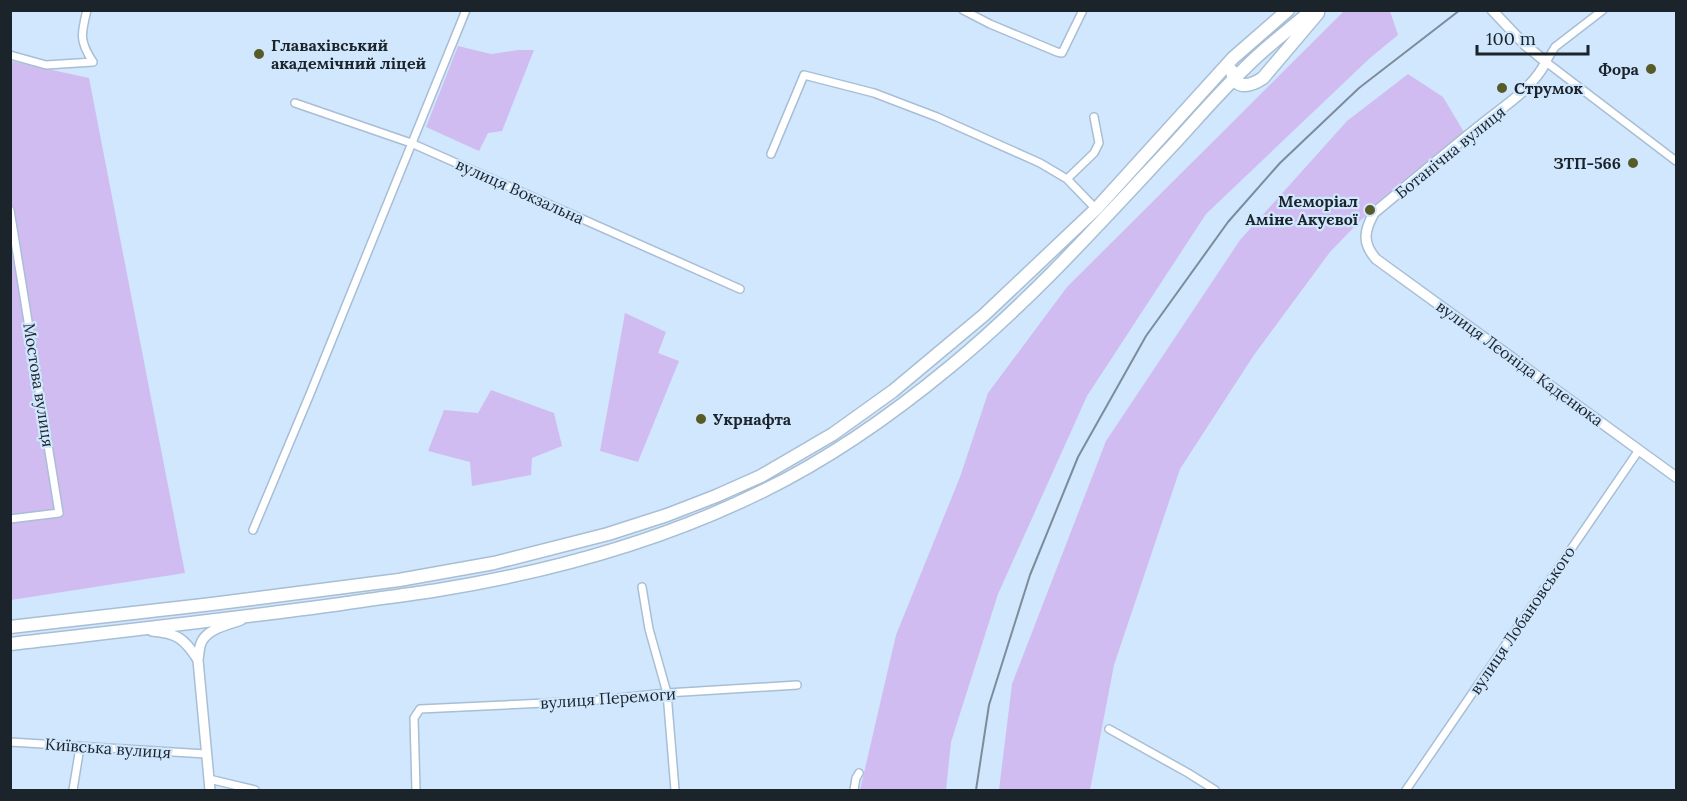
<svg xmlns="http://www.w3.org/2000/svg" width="1687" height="801" font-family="Lora,serif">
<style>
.green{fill:#d1bcf2}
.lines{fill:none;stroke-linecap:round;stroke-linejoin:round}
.street-casing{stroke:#a8bed4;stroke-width:10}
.secondary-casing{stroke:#a8bed4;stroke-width:12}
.highway-casing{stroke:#a8bed4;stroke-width:15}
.street{stroke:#fff;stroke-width:7}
.secondary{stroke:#fff;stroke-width:9}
.highway{stroke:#fff;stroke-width:12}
.rail{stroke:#7c8c9b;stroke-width:2}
.poi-dot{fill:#575b28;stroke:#d0e7fd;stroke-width:2}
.labels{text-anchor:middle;stroke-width:4.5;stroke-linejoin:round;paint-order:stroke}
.poi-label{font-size:16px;font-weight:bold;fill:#1b232b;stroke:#d0e7fd;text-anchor:start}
.street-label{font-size:16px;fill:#1b232b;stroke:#d0e7fd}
</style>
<rect width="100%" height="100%" fill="#d0e7fd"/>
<path class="green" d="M1344,11H1390L1398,35L1370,58L1206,214L1087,396L998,594L951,742L946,790H860L896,635L960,477L988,393L1067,287Z
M458,46L491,54L518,50H534L502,131L488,133L479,151L426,127Z
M11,61L89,78L185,573L11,600Z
M1408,74L1443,97L1464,132L1361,220L1330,252L1254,355L1180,469L1114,665L1090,790H999L1012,684L1106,441L1240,240L1347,121Z
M625,313L666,332L658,353L679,361L638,462L600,451Z
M491,390L554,413L562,446L532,458L531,475L472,486L470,462L428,451L444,410L478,413Z"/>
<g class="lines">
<g class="street-casing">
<path id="street" d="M963,10L990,24L1057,52L1062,53L1083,10
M1603,10L1555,47L1546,62L1676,161
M10,55L46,65L93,62C79,41 81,34 87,10
M295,103L411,143L740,289
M771,154L804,75L874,93L937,117L1040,163L1067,179L1096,209
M1067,179L1094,153L1099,143L1094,117
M10,210L59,513L10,519
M253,530L310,394L466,10
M642,587L649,629L667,693L675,790
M1109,729L1188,773L1215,790
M10,742L206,754
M209,779L255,790
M73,790L80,747
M416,790L414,718L420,709L588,701L667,693L797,685
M854,790L856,778L859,773
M1406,790L1639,450"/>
</g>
<g class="secondary-casing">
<path id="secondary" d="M1492,10L1524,44L1546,62C1530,92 1502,107 1477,128C1442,156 1408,185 1374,213C1364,231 1362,243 1376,259L1676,477
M152,631C177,633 185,639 198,660
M210,790L198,660C199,654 199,646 202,641C209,628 228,625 241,620"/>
</g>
<g class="highway-casing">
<path id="highway" d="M1232,71C1235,91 1251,86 1263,78L1318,13
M10,627L212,604L399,580L494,563L608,534L667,515L716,496L761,476L833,434L893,391L984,315L1096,209L1233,58L1288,10
M10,644C121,631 231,619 341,604C373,599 406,595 438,590C549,572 662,541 763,491C831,458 893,414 951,366C1031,300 1100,223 1171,147C1195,121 1218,94 1243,70C1264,48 1289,30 1312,10"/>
</g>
<use href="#street" class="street"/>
<use href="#secondary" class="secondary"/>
<use href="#highway" class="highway"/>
<path class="rail" d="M976,790L989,705L1030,575L1078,457L1146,336L1228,222L1280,163L1359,88L1460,10"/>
</g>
<g class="poi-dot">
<circle cx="259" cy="54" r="6"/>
<circle cx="1651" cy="69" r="6"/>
<circle cx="1502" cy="88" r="6"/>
<circle cx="1633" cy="163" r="6"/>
<circle cx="1370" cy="210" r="6"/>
<circle cx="701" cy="419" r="6"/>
</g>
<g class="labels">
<g class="poi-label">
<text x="271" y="51">Главахівський<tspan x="271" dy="18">академічний ліцей</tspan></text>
<text x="1639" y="75" text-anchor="end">Фора</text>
<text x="1514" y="94">Струмок</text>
<text x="1621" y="169" text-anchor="end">ЗТП-566</text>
<text x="1358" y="207" text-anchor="end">Меморіал<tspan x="1358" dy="18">Аміне Акуєвої</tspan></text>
<text x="713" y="425">Укрнафта</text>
</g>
<g class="street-label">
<text transform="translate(1450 152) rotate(-39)" y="6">Ботанічна вулиця</text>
<text transform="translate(520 191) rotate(24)" y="6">вулиця Вокзальна</text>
<text transform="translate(1520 363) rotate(36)" y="6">вулиця Леоніда Каденюка</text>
<text transform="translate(39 385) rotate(81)" y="6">Мостова вулиця</text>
<text transform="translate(1522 620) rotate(-56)" y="6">вулиця Лобановського</text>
<text transform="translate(608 698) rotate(-4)" y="6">вулиця Перемоги</text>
<text transform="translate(108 748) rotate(4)" y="6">Київська вулиця</text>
</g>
</g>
<rect width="1687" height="801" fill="none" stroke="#1b232b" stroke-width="24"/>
<path d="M1477 45v9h111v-9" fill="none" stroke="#1b232b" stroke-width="3"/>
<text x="1486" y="45" font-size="18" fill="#1b232b" stroke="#d0e7fd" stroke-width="4.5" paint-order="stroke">100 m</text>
</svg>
